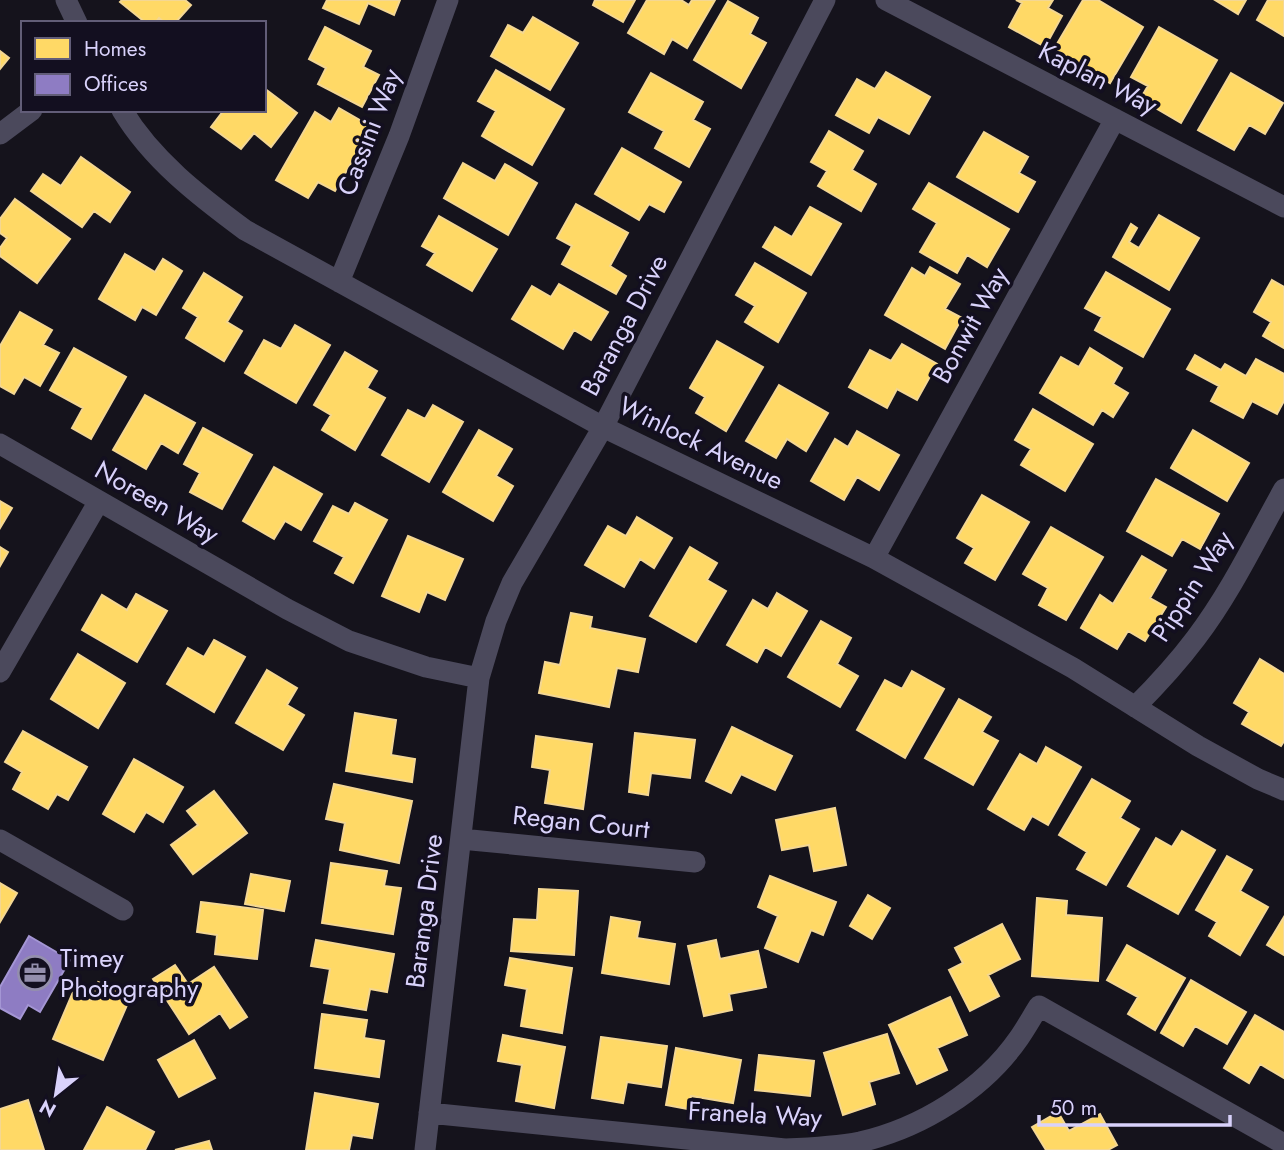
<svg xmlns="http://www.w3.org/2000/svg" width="1284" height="1150" font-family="Jost,sans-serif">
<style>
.homes{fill:#ffd966;stroke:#f4d793;stroke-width:2}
.offices{fill:#8e7cc3;stroke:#a496d4;stroke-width:2}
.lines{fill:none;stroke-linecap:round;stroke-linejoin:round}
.minor{stroke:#4b495c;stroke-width:21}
.labels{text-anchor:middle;stroke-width:7;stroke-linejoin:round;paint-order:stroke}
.street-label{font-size:26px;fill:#d9d2fb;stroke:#130f20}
.poi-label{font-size:26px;fill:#d9d2fb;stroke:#130f20;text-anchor:start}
</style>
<rect width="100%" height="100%" fill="#15131c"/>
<path class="homes" d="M122,0H185L191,5L175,23H165L159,18L155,23H146L120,2Z
M327,0H400L394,15L368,3L359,24L323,8Z
M595,0H635L623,22L593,5Z
M647,0H681L689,5L692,0H715L687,48L672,39L664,54L628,33Z
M1016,0H1053L1048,8L1062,16L1045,47L1009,27L1022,3Z
M1083,0H1098L1143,27L1110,83L1054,49Z
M1215,0H1246L1238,14Z
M1268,0H1284V36L1257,20Z
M728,1L758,18L750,34L766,43L741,88L694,60Z
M533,17L578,43L550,90L491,56L508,25L523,33Z
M325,27L371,51L363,67L379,75L362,107L318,84L326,68L309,59Z
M1159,27L1217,60L1181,123L1140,99L1148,86L1131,77Z
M0,51L9,58L0,69Z
M496,70L564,109L532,165L482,136L496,111L478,101Z
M886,72L930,97L909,134L878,117L869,133L836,115L857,79L875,89Z
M651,73L703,102L693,120L710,129L689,167L655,148L664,131L629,112Z
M1231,73L1283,103L1265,134L1249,125L1234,150L1198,130Z
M264,88L297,113L271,147L254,133L241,149L211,127L224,110H264Z
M339,108L372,127L335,191L318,182L308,198L276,180L315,112L331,122Z
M829,131L863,151L852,170L876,184L861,211L818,186L827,171L811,162Z
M984,132L1028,157L1019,173L1035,182L1018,212L957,177Z
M622,148L681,182L664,212L649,204L639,220L595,194Z
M81,157L130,192L110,222L94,211L82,227L31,191L43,174L61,186Z
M463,163L495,181L505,164L537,183L508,235L444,198Z
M929,183L1009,229L987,267L967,255L957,273L920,252L937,223L913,209Z
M15,199L70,239L37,283L0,256V248L7,238L0,233V219Z
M576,204L628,233L610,266L626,276L616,294L562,264L572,246L557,238Z
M810,207L841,224L811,275L763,247L775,227L792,237Z
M1159,215L1199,238L1169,290L1113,257L1131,224L1137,228L1129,242L1139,248Z
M439,216L497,249L472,291L427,265L435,253L422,246Z
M125,254L155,272L163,259L182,271L156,315L142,307L135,320L99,299Z
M755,263L806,293L778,342L745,322L755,306L736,295Z
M930,267L960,284L945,309L962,318L945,349L885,315L912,268L925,276Z
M1106,272L1170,309L1143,357L1095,330L1102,317L1085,308Z
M204,273L242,297L227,322L242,331L224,361L186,338L198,317L183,308Z
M1272,280L1284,287V348L1263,336L1271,322L1254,312Z
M559,284L608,312L591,340L574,330L563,349L512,319L532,286L551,297Z
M20,312L52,330L43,345L59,353L40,386L24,377L14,394L0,386V346Z
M295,325L330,345L296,403L245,373L264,340L281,349Z
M717,341L763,367L726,431L696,413L705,397L690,388Z
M902,344L937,364L917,400L897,389L887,408L849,387L870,350L891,361Z
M74,348L126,377L91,439L72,428L83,408L50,390Z
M1090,348L1122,368L1113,384L1128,393L1113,417L1102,410L1093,425L1040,393L1061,357L1079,367Z
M345,352L377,371L367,388L385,398L355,450L322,430L331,415L314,405Z
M1195,355L1221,370L1225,364L1246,376L1256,359L1284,374V401L1277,414L1252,401L1243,418L1211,401L1219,386L1187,369Z
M779,385L828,413L806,451L787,439L776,458L746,441Z
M145,395L195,423L178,453L161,443L146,469L113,450Z
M433,405L463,422L429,482L382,455L408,410L425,419Z
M1033,409L1093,444L1065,491L1021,465L1031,449L1015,440Z
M203,428L252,455L222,509L190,492L200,473L184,464Z
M479,430L512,449L496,476L513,486L493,521L443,492Z
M1193,430L1249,463L1227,501L1171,468Z
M857,431L899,455L879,490L857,477L844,500L811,481L835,439L848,447Z
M274,467L322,494L301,530L285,521L274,539L243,521Z
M1156,479L1219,514L1200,549L1182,539L1172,556L1127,531Z
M982,495L1029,522L995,580L965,563L974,548L957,538Z
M0,501L12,508L0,528Z
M355,503L387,520L353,583L335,573L344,557L314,541L333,506L349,514Z
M637,517L672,538L654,568L640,559L624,587L585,565L608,526L626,536Z
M1051,527L1103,557L1066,620L1039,605L1048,588L1023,574Z
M408,536L463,559L445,600L427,592L419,612L382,596Z
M0,547L8,552L0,566Z
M690,547L717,563L707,580L726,591L696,642L650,616Z
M1142,556L1166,570L1150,598L1166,607L1145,641L1128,631L1117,649L1081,628L1100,595L1113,604Z
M777,593L807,611L781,656L765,647L757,662L727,645L753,600L768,609Z
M136,594L167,611L137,662L82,630L102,595L127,610Z
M571,613L592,617L590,628L645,639L638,672L617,668L609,707L539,693L545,662L560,665Z
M821,621L851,638L837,664L858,676L840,707L788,677Z
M214,640L245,657L214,712L167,684L188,648L204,657Z
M78,654L125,683L98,728L51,699Z
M1260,659L1284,674V741L1281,746L1242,724L1249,712L1234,703Z
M267,670L297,688L287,705L304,715L283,750L236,723Z
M912,671L944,689L905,758L857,730L885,680L902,689Z
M959,699L991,717L982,732L998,741L973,785L925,758Z
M355,713L396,720L391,755L415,759L412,782L346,771Z
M732,727L792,756L775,790L741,774L731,793L706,781Z
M23,731L87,767L68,800L57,794L48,809L13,789L22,772L5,762Z
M635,733L695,740L690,778L651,773L648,795L629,792Z
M536,736L592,744L583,809L545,803L550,770L532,767Z
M1046,747L1081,767L1048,825L1032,816L1024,830L988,809L1020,754L1037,764Z
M134,759L183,787L163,822L146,812L134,832L103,814Z
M1092,779L1130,801L1120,818L1139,829L1106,885L1077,869L1087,852L1059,835Z
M334,784L412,801L399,863L340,850L345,823L326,819Z
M214,791L247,833L193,874L171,845L198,825L187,811Z
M835,808L846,865L814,871L809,845L782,850L776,820Z
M1182,831L1215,850L1178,914L1128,886L1156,838L1172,847Z
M1227,856L1252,870L1240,891L1268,907L1240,955L1209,936L1217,922L1196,910Z
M331,863L387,871L384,886L401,888L393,934L322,923Z
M251,874L290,881L284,911L245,904Z
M770,876L836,902L823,935L811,930L798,962L765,948L778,916L758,907Z
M0,883L17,893L0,922Z
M539,889L578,891L574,955L511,951L514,919L537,920Z
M868,895L890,908L872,939L850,926Z
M1037,898L1067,901L1066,915L1102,918L1098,981L1032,976Z
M201,902L263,910L257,959L215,954L217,935L197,932Z
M611,917L640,922L637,938L675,944L669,984L602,973Z
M1284,917V955L1267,945Z
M1002,924L1020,959L988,975L999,996L970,1011L949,970L963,963L955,948Z
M316,940L394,954L387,992L370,989L366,1010L324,1003L330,969L311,966Z
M716,940L720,959L758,951L766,987L729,994L732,1010L704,1016L688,946Z
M1127,945L1185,978L1155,1030L1128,1014L1138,997L1107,980Z
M510,958L572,968L562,1033L521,1026L527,989L505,985Z
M175,965L188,984L214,967L247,1017L230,1028L220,1013L189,1034L153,979Z
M1191,980L1246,1012L1227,1044L1195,1026L1183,1046L1161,1033Z
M98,982L131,996L103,1060L53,1039L73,992L91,1000Z
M950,997L967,1035L937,1048L947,1070L917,1084L889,1025Z
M322,1014L367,1020L364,1038L384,1041L379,1077L315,1068Z
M1255,1015L1284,1032V1078L1260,1064L1249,1083L1224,1068Z
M887,1034L899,1073L869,1082L875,1104L843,1115L824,1053Z
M503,1035L565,1047L554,1108L516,1101L522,1065L498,1061Z
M601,1037L667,1046L661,1087L627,1082L623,1103L592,1098Z
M194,1040L215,1078L179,1097L158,1060Z
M676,1048L741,1060L733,1103L691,1096L688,1109L666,1105Z
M759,1055L814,1061L810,1096L755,1090Z
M315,1093L378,1104L372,1138L352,1135L349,1150H306Z
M28,1100L44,1150H0V1109Z
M107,1107L154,1132L145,1150H84Z
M1058,1112L1069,1131L1100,1114L1117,1145L1108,1150H1046L1032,1127Z
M209,1141L212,1150H175Z"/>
<path class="offices" d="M29,936L70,960L40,1012L28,1005L20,1019L0,1008V987Z"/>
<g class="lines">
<path class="minor" d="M66,0L77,23
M886,0L1284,207
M122,110C152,160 199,196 245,230L603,427L874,558L1073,668L1198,746L1258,779L1284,790
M0,134L32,110
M339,282L399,136L448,0
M0,444L287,609L349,641L426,667L479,678
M874,558L1115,119
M0,672L99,501
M1135,707C1157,685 1178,662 1196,638C1231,592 1256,539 1284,489
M461,839L695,862
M0,840L123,910
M429,1113L785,1149C810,1148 835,1147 860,1142C921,1128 983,1090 1019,1038C1026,1028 1032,1017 1039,1006L1284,1144
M425,1150L479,678L496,621L512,583L603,427L825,0"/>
</g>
<defs>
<g id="office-ring" transform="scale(1.75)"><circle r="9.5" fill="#130f20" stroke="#948fad" stroke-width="1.5"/><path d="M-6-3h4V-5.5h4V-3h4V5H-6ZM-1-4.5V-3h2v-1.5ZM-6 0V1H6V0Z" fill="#948fad"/></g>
</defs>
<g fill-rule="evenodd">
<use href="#office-ring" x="35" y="973"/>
</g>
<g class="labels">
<g class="street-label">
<text transform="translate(1098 78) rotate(27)" y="9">Kaplan Way</text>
<text transform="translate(369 132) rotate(-69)" y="9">Cassini Way</text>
<text transform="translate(624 325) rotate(-62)" y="9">Baranga Drive</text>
<text transform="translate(970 325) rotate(-61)" y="9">Bonwit Way</text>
<text transform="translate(701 443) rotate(26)" y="9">Winlock Avenue</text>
<text transform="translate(157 502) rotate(30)" y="9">Noreen Way</text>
<text transform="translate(1192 586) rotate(-57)" y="9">Pippin Way</text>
<text transform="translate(581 822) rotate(6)" y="9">Regan Court</text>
<text transform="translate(424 911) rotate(-83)" y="9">Baranga Drive</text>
<text transform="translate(755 1114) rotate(3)" y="9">Franela Way</text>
</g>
<g class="poi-label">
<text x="60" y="967">Timey<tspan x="60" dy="30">Photography</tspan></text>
</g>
</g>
<rect x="21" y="21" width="245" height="91" fill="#130f20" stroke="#625d78" stroke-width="2"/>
<rect x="35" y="38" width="35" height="21" fill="#ffd966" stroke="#625d78" stroke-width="2"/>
<text x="84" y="56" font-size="21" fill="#d9d2fb">Homes</text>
<rect x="35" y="74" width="35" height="21" fill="#8e7cc3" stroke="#625d78" stroke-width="2"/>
<text x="84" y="91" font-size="21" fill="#d9d2fb">Offices</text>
<g transform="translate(56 1094) rotate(210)" stroke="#130f20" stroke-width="5" paint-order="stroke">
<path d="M0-5L12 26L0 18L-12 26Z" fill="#d9d2fb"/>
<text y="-10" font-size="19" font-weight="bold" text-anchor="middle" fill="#d9d2fb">N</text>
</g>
<path d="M1039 1115v10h191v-10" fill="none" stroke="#d9d2fb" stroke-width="3.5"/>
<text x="1050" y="1115" font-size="21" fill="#d9d2fb" stroke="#130f20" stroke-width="5" paint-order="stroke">50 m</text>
</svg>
